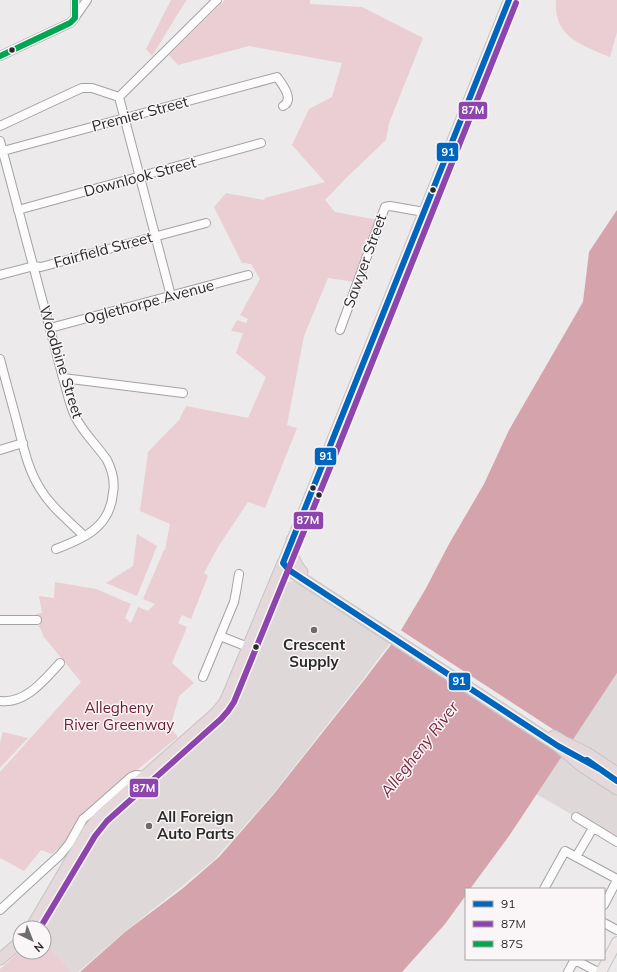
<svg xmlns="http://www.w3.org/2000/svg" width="617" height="972" font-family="Mulish,sans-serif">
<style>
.built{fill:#dfd8d9}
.green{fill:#eaced3}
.water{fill:#d4a3ac}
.pier{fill:#eceaea}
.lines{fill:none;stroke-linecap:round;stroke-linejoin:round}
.minor-casing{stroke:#a4a2a2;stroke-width:10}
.major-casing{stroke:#c5c5c5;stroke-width:12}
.highway-casing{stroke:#c5c5c5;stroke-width:13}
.minor{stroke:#fcfcfc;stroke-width:8}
.major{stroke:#eee7e8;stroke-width:10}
.highway{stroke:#e4d8db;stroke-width:11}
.bus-1-casing{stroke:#faf6f7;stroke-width:9}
.bus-2-casing{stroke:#faf6f7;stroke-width:9}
.bus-3-casing{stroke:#faf6f7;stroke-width:9}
.bus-1{stroke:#0065bd;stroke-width:6}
.bus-2{stroke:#8e44ad;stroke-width:6}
.bus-3{stroke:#00a651;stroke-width:6}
.bus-dot{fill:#2a2929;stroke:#faf6f7;stroke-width:1.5}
.poi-dot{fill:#6e6d6d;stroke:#faf6f7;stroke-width:1.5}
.labels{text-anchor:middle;stroke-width:3;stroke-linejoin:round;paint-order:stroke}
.street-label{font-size:15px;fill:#2a2929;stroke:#faf6f7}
.poi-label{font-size:15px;font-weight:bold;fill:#2a2929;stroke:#faf6f7}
.park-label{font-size:15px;fill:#6a1831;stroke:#faf6f7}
.water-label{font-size:16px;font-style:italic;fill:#78263d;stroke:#faf6f7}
.line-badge{stroke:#faf6f7;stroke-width:1.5}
.badge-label{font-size:11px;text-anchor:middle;font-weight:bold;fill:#fff}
</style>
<rect width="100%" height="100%" fill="#eceaea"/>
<path class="built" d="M292,581L300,584L390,643L364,678L272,795L214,860L181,887L128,929L78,972H72L44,942V928H39L93,834L102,822L225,711L240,684L281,587L286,582Z
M617,673V842L576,817L536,794Z"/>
<path class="green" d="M171,0H187L182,7L152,56L146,49Z
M225,0H310V4L362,7L423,38L389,123L386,140L347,177L325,200L335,212L378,220L355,282L328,278L304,336L287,425L297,428L265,508L248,502L218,547L204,573L208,576L191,619L182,615L178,623L187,627L172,663L194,683L179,696L170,728L178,737L112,790L71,837L52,854L41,850L24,871L0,858V772L81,682L44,637L39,626L36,614L42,613L39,596L54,598L55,582L96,589L131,604L125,618L131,623L138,607L148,611L155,604L143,599L164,550H165L170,524L140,511L148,452L179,420L186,406L248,418L266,377L236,353L243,333L231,331L237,320L246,323L248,319L240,315L260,279L251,264L242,263L214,207L226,193L264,200L265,198L325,182L292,145L309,109L332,97L342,63L249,46L178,65L169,55Z
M556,0H617V32L610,57C582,45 553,37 556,0Z
M137,534L157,546L137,596L106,583L133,566Z
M3,732L28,738L0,768V743Z
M44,942L72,972H0V969L20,951L44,952Z"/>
<path class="water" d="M617,210V673L509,836L470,889H466V895L445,924L402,972H80L125,932L182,889L219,857L273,795L365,679L397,637L425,590L449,544L484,484L509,430L583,302L589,252Z"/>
<path class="pier" d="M399,629L568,739L565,755L395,636Z"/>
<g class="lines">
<g class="minor-casing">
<path id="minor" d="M75,17L87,0
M0,56L70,23L75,18V0
M119,97L171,296
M119,97L217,0
M0,126L73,92L82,88H92L119,97
M0,141L63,378C67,390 69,404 75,416C83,433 97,445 107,460C112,470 115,482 113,493C110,527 85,538 56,549
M3,151L277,77C282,84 295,100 283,106
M18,210L261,143
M0,275L34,266L41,267L206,223
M50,328L248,275
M340,330L385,207L390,206L424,212
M0,359C6,383 13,406 19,430C24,450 29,472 41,490C52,508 69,521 84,536
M63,378L183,393
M0,450L23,443
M0,620H37
M220,636L248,647
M203,677L234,602L236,592L239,574
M0,701C26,704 44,680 60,663
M576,817L617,842
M576,857L593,828
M544,889L565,851L617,879
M604,905L617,880
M0,910L60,855L69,844L83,819L88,815L131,777L136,775L144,776
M604,923L617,930
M573,959L598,972
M568,972L575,959"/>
</g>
<g class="major-casing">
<path id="major" d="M283,563L509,0
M601,972L617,942"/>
</g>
<g class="highway-casing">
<path id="highway" d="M292,540C291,553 293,562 302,572
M283,563L289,570L298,576L558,746L583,767L617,789
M554,736L564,742L587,753L617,773
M31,928L88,831L101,815L216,713L225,702L229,693L283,563
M0,959L20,942"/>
</g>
<use href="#minor" class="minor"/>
<use href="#major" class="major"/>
<use href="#highway" class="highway"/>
<g class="bus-1-casing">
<path id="bus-1" d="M509,0L283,563L289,570L298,576L558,746L598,768
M587,760L617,781"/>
</g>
<g class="bus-2-casing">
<path id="bus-2" d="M40,928L95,836L107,821L221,719L228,711L234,702L329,470L516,3"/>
</g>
<g class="bus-3-casing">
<path id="bus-3" d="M0,56L70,23L75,18V0"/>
</g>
<use href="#bus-1" class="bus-1"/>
<use href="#bus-2" class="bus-2"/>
<use href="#bus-3" class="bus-3"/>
</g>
<g class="bus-dot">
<circle cx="12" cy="50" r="3.5"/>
<circle cx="433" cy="190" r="3.5"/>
<circle cx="313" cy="488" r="3.5"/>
<circle cx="319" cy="495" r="3.5"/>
<circle cx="256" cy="647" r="3.5"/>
</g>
<g class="poi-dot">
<circle cx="314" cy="630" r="4"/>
<circle cx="149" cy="826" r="4"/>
</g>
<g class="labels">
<g class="street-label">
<text transform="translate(140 114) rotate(-15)" y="5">Premier Street</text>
<text transform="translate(140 177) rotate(-15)" y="5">Downlook Street</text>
<text transform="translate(103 250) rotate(-15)" y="5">Fairfield Street</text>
<text transform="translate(365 261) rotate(-70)" y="5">Sawyer Street</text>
<text transform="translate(149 302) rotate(-15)" y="5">Oglethorpe Avenue</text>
<text transform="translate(61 362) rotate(73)" y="5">Woodbine Street</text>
</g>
<g class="poi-label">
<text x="314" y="650">Crescent<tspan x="314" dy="17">Supply</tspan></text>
<text x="157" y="822" text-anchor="start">All Foreign<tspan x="157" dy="17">Auto Parts</tspan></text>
</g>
<g class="park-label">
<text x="119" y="713">Allegheny<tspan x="119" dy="17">River Greenway</tspan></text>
</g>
<g class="water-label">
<text transform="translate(419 749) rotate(-52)" y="6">Allegheny River</text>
</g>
</g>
<g class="line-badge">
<rect x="458" y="101" width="30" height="19" rx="4" fill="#8e44ad"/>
<rect x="436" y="142" width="23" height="20" rx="4" fill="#0065bd"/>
<rect x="314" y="447" width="23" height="19" rx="4" fill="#0065bd"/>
<rect x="293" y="511" width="31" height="19" rx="4" fill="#8e44ad"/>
<rect x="448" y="672" width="23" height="19" rx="4" fill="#0065bd"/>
<rect x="129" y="778" width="30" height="20" rx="4" fill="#8e44ad"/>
</g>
<g class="badge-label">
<text x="473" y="114">87M</text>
<text x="448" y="156">91</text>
<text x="326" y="460">91</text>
<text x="308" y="524">87M</text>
<text x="459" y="685">91</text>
<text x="144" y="792">87M</text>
</g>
<rect x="465" y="888" width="140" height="72" fill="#faf6f7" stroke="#a7a4a5"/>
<rect x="473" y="901" width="20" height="6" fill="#0065bd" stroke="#a7a4a5"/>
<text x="501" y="908" font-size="12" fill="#2a2929">91</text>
<rect x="473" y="921" width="20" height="6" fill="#8e44ad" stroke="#a7a4a5"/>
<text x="501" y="928" font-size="12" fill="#2a2929">87M</text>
<rect x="473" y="941" width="20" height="6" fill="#00a651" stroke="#a7a4a5"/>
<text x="501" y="948" font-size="12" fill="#2a2929">87S</text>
<g transform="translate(32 940) rotate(137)"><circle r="19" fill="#faf6f7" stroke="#a7a4a5"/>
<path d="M0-3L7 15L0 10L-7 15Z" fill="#6e6d6d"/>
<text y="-6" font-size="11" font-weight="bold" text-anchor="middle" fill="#2a2929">N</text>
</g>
</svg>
